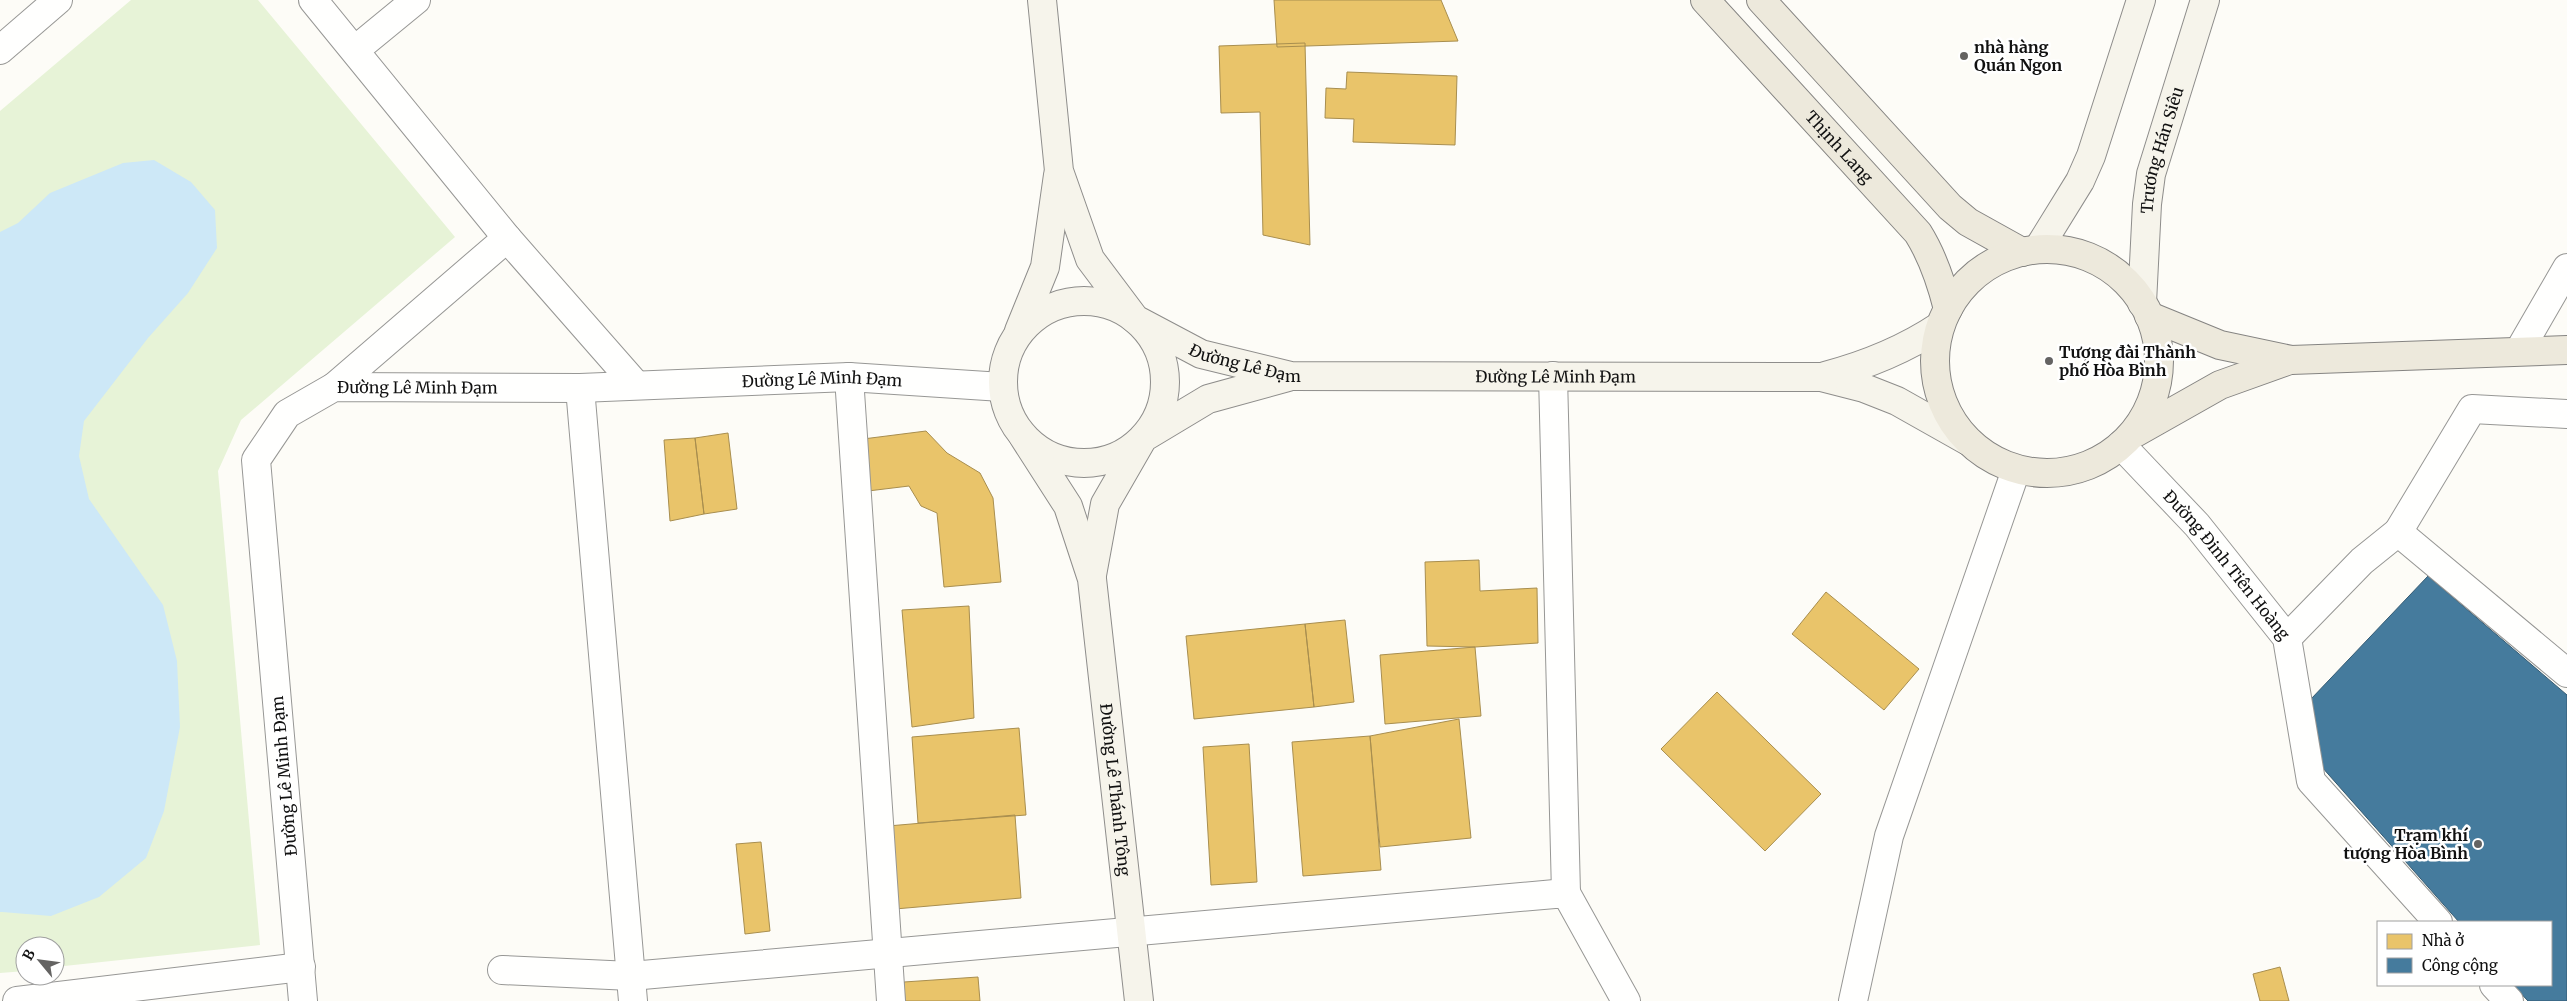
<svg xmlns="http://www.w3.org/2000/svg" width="2567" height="1001" font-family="Merriweather,serif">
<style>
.green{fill:#e7f3d7}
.water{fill:#cde8f7}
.homes{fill:#e9c46a;stroke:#a88e4f}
.public{fill:#457b9d;stroke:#355b73}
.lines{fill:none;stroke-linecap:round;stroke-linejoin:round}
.minor-casing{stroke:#979795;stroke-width:30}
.tertiary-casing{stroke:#979795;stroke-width:30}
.secondary-casing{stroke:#8e8d8b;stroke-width:30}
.primary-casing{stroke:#858482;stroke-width:30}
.minor{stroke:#fffffe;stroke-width:28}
.tertiary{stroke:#fffffe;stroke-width:28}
.secondary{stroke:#f6f4eb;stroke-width:28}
.primary{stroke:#ede9dc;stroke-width:28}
.poi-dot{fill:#646362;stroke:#fff;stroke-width:2}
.labels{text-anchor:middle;stroke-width:5;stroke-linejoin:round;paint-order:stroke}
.poi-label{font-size:16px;font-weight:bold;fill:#111;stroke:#fff;text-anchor:start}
.street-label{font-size:16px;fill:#111;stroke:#fff}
</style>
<rect width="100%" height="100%" fill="#fdfcf7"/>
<path class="green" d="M131,0H258L455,237L241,420L218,471L260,945L55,967V946H25V971L0,973V111Z"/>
<path class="water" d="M154,160L191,182L215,210L217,248L188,293L148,338L84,421L79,456L89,499L163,605L177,661L180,727L164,811L146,858L99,897L51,916L2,912H0V232L18,223L50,193L123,163Z"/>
<path class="homes" d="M1274,0H1441L1458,41L1277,47Z
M1305,43L1310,245L1263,235L1260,112L1221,113L1219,46Z
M1347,72L1457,76L1455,145L1353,142L1354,119L1325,118L1326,88L1346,89Z
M926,431L947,453L980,473L993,498L1001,582L944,587L937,513L921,506L909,486L868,491L863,439Z
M728,433L737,509L704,514L695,438Z
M695,438L704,514L670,521L664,440Z
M1479,560L1480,591L1537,588L1538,643L1475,647L1427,646L1425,562Z
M1826,592L1919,669L1884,710L1792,634Z
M969,606L974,718L912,727L902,610Z
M1345,620L1354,702L1314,707L1305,624Z
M1305,624L1314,707L1194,719L1186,636Z
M1475,647L1481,716L1385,724L1380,655Z
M1717,692L1821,794L1765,851L1661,749Z
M1459,719L1471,838L1380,847L1370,736Z
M1019,728L1026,815L918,823L912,737Z
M1370,736L1381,870L1303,876L1292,742Z
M1249,744L1257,882L1211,885L1203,747Z
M2425,746L2447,771L2401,810L2380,785Z
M2475,765L2489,781L2426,840L2411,825Z
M1015,815L1021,898L895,909L888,826Z
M761,842L770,931L745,934L736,844Z
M2280,967L2289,1001H2260L2253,974Z
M978,977L980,1001H905L904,982Z"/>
<path class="public" d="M2428,576L2567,695V1001H2528L2513,985H2551V922H2459L2321,766L2311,699Z"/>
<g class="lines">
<g class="minor-casing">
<g id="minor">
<path d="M313,0L507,238L636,385"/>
<path d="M0,50L58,0"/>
<path d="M355,50L416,0"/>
<path d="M2519,351L2567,268"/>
<path d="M1553,376L1566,893"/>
<path d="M849,377L891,1001"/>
<path d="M334,387L507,238"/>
<path d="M580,388L633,1001"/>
<path d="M2398,532L2472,409L2567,414"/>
<path d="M2287,638L2362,561L2398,532L2567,673"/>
<path d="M502,970L631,976L1566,893L1626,1001"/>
<path d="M17,1001L301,967"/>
<path id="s1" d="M303,1001L256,460L287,414L334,387L580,388L849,377L1002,387"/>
<path d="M1853,1001L1889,836L2016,470"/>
</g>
</g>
<g class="tertiary-casing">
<g id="tertiary">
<path id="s2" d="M2121,445L2197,525L2287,638L2311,781L2438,922"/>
<path d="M2494,985L2509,1001"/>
</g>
</g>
<g class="secondary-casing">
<g id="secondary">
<path id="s3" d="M1042,0L1059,171L1090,259L1135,319L1201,354L1291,376L1821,377L1864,388L1897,401L1968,441"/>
<path d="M2038,249L2080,181L2091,156L2141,0"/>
<circle cx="1084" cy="382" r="81"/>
<path id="s4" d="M2142,303L2147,204L2151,174L2205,0"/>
<path d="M1019,331L1045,267L1058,175"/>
<path d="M1825,376C1867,365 1904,350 1940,326"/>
<path id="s5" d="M1023,436L1068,506L1092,579L1139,1001"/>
<path d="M1092,575L1105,504L1143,438L1208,399L1288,377"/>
</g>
</g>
<g class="primary-casing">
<g id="primary">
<path id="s6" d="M1705,0L1918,233C1933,257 1941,281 1948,309"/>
<path d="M1761,0L1950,207L1968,222L2022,252"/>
<circle cx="2047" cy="361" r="112"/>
<path d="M2149,316L2220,345L2291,360L2567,350"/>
<path d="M2135,433L2220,385L2287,361"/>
</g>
</g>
<use href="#minor" class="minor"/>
<use href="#tertiary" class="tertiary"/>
<use href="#secondary" class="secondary"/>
<use href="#primary" class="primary"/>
</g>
<g class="poi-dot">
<circle cx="1964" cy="56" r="5"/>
<circle cx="2049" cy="361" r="5"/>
<circle cx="2478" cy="844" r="5"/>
</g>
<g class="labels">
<g class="poi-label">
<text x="1974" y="53">nhà hàng<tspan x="1974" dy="18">Quán Ngon</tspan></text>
<text x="2059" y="358">Tượng đài Thành<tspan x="2059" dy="18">phố Hòa Bình</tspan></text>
<text x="2468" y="841" text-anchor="end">Trạm khí<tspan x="2468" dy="18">tượng Hòa Bình</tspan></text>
</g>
<g class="street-label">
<text dy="6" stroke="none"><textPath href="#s6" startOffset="199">Thịnh Lang</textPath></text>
<text dy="6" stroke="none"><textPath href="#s4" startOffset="155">Trương Hán Siêu</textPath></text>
<text dy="6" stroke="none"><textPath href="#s3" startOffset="460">Đường Lê Đạm</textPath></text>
<text dy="6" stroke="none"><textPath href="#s3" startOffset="772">Đường Lê Minh Đạm</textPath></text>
<text dy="6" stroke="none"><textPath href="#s1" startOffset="1141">Đường Lê Minh Đạm</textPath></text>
<text dy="6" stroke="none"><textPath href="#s1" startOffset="736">Đường Lê Minh Đạm</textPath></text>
<text dy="6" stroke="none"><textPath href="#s2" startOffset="160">Đường Đinh Tiên Hoàng</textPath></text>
<text transform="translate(284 776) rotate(-95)" y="6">Đường Lê Minh Đạm</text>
<text dy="6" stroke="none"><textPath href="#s5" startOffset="372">Đường Lê Thánh Tông</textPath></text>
</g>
</g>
<rect x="2377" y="921" width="175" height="65" fill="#ffffff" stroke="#a0a0a0"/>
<rect x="2387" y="934" width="25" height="15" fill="#e9c46a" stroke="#a0a0a0"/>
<text x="2422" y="946" font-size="15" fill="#111111">Nhà ở</text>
<rect x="2387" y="958" width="25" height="15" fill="#457b9d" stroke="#a0a0a0"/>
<text x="2422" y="971" font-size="15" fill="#111111">Công cộng</text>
<g transform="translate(40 961) rotate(299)"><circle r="24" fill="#ffffff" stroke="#a0a0a0"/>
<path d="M0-4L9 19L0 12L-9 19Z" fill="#646362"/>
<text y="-8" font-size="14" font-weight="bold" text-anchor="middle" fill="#111111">B</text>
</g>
</svg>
